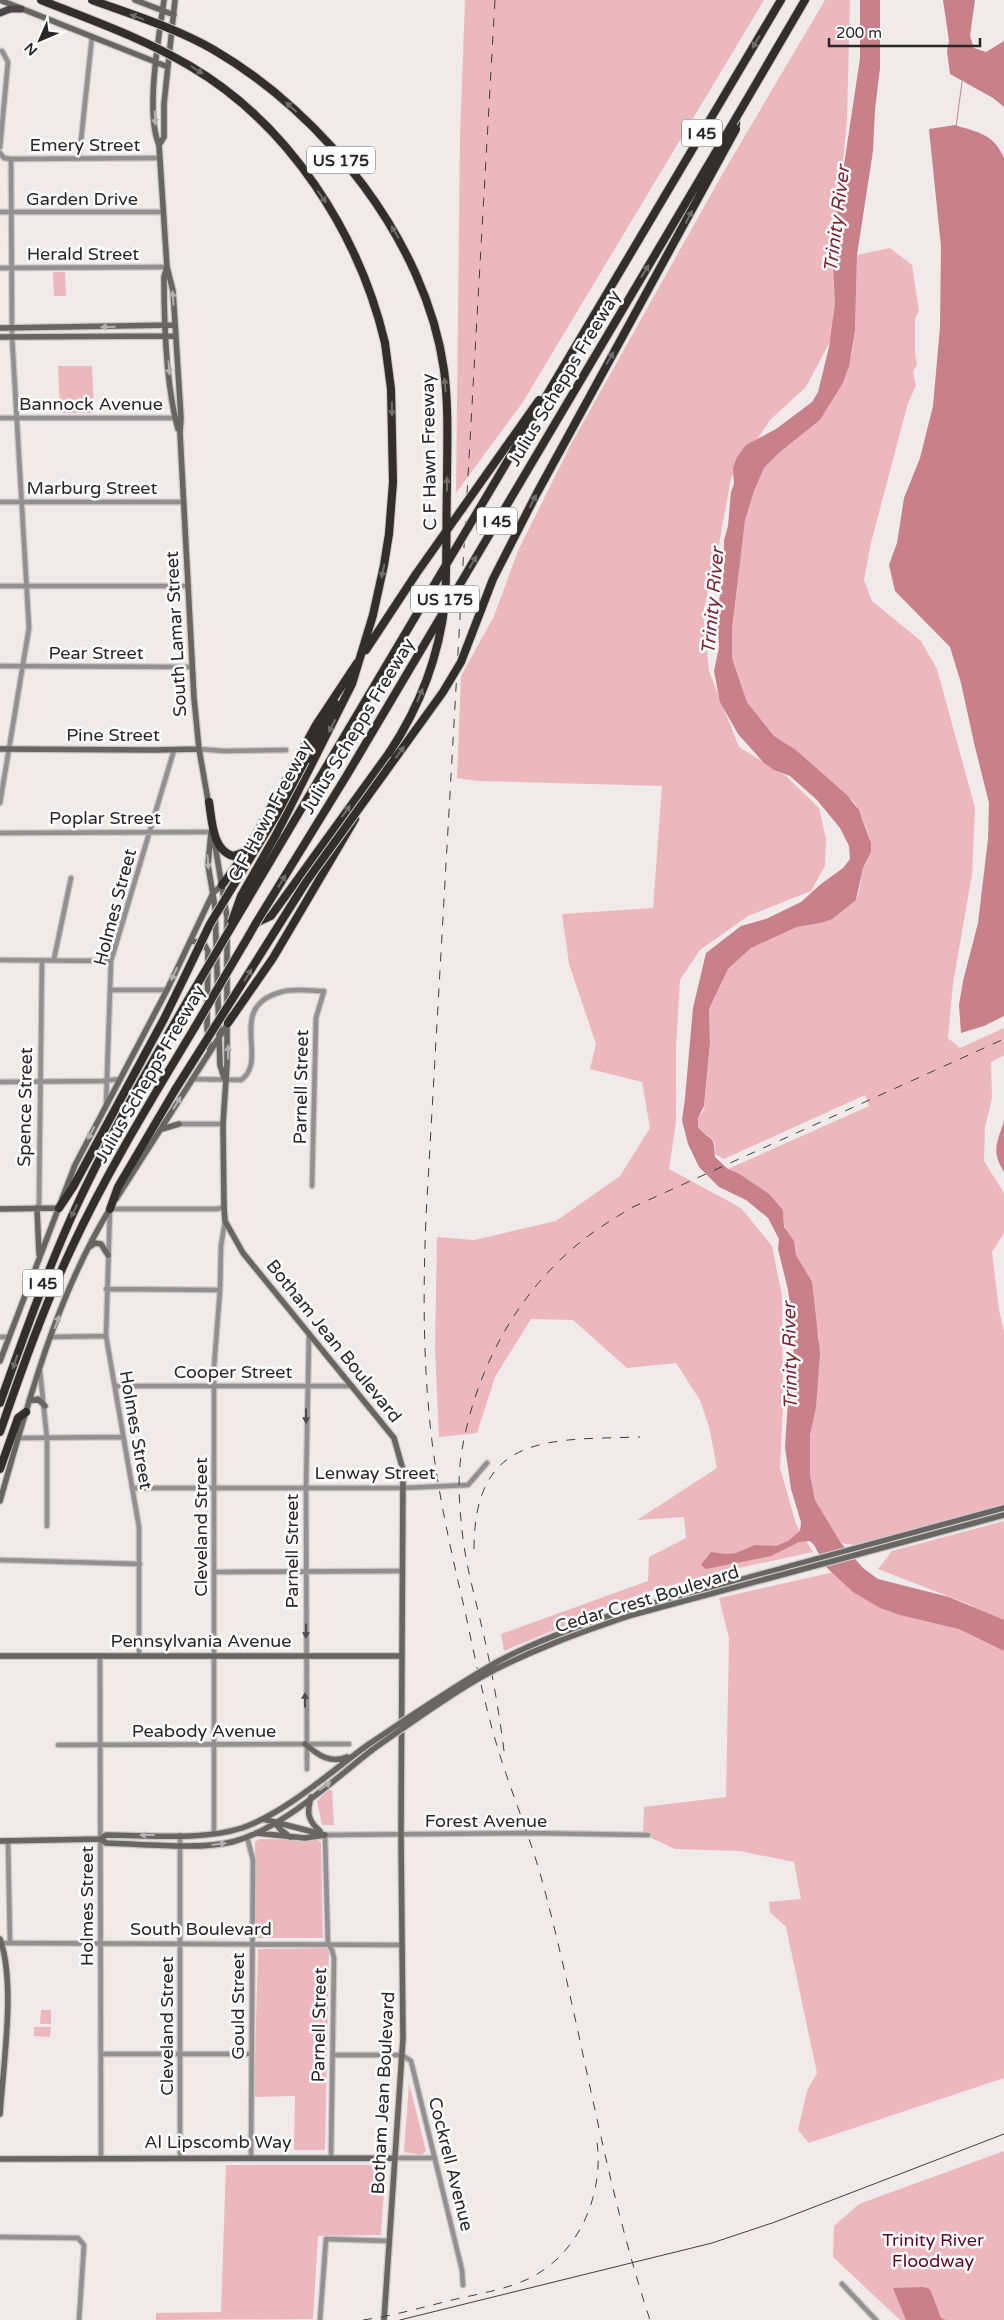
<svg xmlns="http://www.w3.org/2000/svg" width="1004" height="2320" font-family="'Varela Round',sans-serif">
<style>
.green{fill:#ecb8bd}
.water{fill:#c8818a}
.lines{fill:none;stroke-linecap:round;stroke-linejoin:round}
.stream{stroke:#c8818a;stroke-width:1}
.street-casing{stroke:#ccc7c8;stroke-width:7}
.secondary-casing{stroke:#ccc7c8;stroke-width:8}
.primary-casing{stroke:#ccc7c8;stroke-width:9}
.highway-casing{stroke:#ccc7c8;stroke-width:10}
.street{stroke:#929090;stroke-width:4.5}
.secondary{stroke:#686565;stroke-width:5.5}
.primary{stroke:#4b4647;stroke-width:7}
.highway{stroke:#322e2e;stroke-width:8}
.tram{stroke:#413f3f;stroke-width:1}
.rail{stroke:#413f3f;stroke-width:1;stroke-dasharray:9 9;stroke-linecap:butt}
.secondary-bridge-casing{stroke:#ccc7c8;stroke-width:8;stroke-linecap:butt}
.highway-bridge-casing{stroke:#ccc7c8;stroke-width:10;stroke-linecap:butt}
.secondary-bridge{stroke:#686565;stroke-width:5.5}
.highway-bridge{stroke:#322e2e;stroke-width:8}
.oneway{fill:#706d6d}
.oneway2{fill:#b4b2b2}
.oneway3{fill:#4d4b4b}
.labels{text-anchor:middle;stroke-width:5;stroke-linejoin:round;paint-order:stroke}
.shield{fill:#fff;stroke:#686767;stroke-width:1}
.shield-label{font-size:16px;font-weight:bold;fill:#282626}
.street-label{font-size:18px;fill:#282626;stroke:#fff}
.park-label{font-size:18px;fill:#5f0722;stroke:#fff}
.water-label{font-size:19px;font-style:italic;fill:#792437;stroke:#fff}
</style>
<rect width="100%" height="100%" fill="#f0eaeb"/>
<path class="green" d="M465,0H764L523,402L456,493L460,137Z
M825,0H850L847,120L833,262L843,292L835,332L806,387L770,420L731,478L720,539L703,613L709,671L739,747L786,776L819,808L826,839L825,866L811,891L748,916L700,950L680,980L676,1047V1122L669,1169L741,1208L772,1246L782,1296L783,1404L780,1468L796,1524L813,1552L720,1572L643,1593L504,1651L501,1634L648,1581L649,1557L686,1538L684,1517L637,1520L717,1468L709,1427L700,1400L676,1363L627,1368L573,1320L531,1319L495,1377L477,1433L439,1437L435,1348L437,1237L474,1240L556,1221L620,1176L650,1128L642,1082L590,1069L596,1044L569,964L562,914L653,908L662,786L478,781L457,778L461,676L494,616L518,551L570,446L723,173Z
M890,248L912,265L919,311L915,319V353L917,364L913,372L916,386L908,403L871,543L864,580L872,601L921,641L937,669L975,808L972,875L953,983L948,1038L960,1048L1004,1028V1055L991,1062L992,1098L985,1127L984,1161L1004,1193V1233L992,1252L999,1310L1004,1332V1504L854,1545L841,1543L815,1500L810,1475V1435L816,1408L819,1336L796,1255C796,1239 781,1232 784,1216L738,1173L728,1169L869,1106L865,1095L724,1159L715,1154C717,1135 708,1139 698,1127V1118L704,1110L710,1043L709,1009L728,969L751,948L797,927L821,923L856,900C861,891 860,879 863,869C865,863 870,857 871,851C873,840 860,811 854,802L796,750L774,736L747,702L732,658V629L745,521L754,491L764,468L780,452L820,420L843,383L852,352L855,331L857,255Z
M53,272H65L66,296H54Z
M58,366H92L94,413H60Z
M1004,1521V1623L968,1604L878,1569L892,1551Z
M834,1572L1004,1643V2078L809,2143L798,2130L807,2091L817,2073L786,1927L770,1912L769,1902L801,1899L794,1862L740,1851L675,1849L643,1834L644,1807L726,1797L729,1638L719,1598Z
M328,1790H332L334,1825H322L317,1801Z
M259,1839L318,1840L321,1843L323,1938H256L255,1842Z
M329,1948L325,2150H294L295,2096L254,2097L258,1949Z
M41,2010H51V2024H40Z
M34,2027H51L50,2037L34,2036Z
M409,2083L426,2151L421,2155L404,2152Z
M1004,2151V2320H900L833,2257L834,2226L859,2204Z
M226,2165H386L381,2235L318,2236L313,2319L156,2320V2313L221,2312Z"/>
<path class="water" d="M860,0H880V68L875,110L873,151L857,255L855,331L849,366L843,383L820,420L780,452L764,468L754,491L745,521L732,629V658L747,702L774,736L796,750L847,795L859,810L871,843V852L863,868L856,900L832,919L821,923L797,927L751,948L728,969L709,1009L710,1043L704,1106L698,1118V1127C711,1143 714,1132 715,1157L728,1169L738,1173L769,1194L783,1210L784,1227L794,1241L796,1255L812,1282L820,1353L816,1408L810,1435V1475L815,1500L841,1543L863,1568L878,1579L949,1597L1004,1620V1651L959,1629L900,1615L880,1608L853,1592L826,1567L814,1545L810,1541L799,1542L771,1556L706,1569L701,1565L711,1552L725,1554L736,1553L755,1545L776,1546L788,1541L800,1531L801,1522L791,1489L785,1447L789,1385L795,1339L788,1290L778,1249L779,1239L768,1218L746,1200L719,1187L699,1167L688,1144L682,1120L685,1098L693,1008L706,953L741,926L766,919L801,902L821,884L843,868L850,859L849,846L840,828L817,800L790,776L774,770L764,763L738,734L720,702L714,671L719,647L717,614L724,569V540L728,526L731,492L734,484L733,468L737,457L746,445L776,429L812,402L818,392L829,347L835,304L833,262L838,205L860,58Z
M943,0H975L970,36L974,48L986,52L1004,41V107L993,98L950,74L947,51L949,41Z
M955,125C979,133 993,133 1004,158V1016L984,1026L961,1033L959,1005L963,981L978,923L988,839L989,803L974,743L961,683L950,647L895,591L889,565L897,543L904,498L920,458L933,406L940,327L941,247L929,129Z
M1004,1121V1172C991,1151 997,1143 1004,1121Z
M923,2287L930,2289L941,2318L946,2320H906L893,2288Z"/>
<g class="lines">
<path class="stream" d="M956,127L962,82"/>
<g class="street-casing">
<path id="street" d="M0,147L8,62L2,51
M0,153L4,158L11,159L160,158
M79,159L92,37
M0,212H163
M0,268L167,267
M0,418H177
M0,502H184
M0,586H189
M0,666L192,667
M199,749L224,751L286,750
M0,803L29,628L12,337L11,159
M0,833L211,832
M54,959L71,878
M0,960L111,961
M110,990H167
M192,1079L241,1080C270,1060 225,1007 281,992C294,988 311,991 324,991L316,1018L312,1186
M0,1082L102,1081L121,1079
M106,1106L111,961L174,750
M179,1124H223
M37,1208L39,1204L42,960
M106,1289L220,1290
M0,1337H9
M51,1337L106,1336
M40,1371L47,1439V1526
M115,1386H352
M18,1438L123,1437
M132,1488H403L468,1485L487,1463
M0,1560L140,1564
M215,1572L402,1571
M100,1656L101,2157
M139,1656V1527L106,1336L110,1209H217L224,1207
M58,1745L349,1744
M307,1769L306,1487L309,1333
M214,1834V1367L220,1290L221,1246L225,1221
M247,1837L253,1860L251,2158
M8,1841L10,1943
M0,1943L402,1945
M101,2054H252
M333,2055H402L411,2061L462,2270L463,2285
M180,2157V1835
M331,2158L334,1958L332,1950L328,1944L325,1835L526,1833L648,1835
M395,2158H435
M0,2237L78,2238L84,2245L79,2320
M842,2284L876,2320
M320,2320L326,2239L390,2241"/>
</g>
<g class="secondary-casing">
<path id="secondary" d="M0,0L168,67
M135,0L174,15
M164,0C159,37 145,112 159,145L167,267L173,291L181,418L180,433L194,698L199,749L209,806
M159,145L164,137V104L175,0
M167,267L164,277C164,323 166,386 178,429
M0,328L175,325
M0,337L175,336
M0,749L155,750L199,749
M211,832L208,865L215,907L220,1065L224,1078
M214,839L227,917V1064L223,1124L224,1207L225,1221L243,1253L394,1438L403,1470L401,1835L403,2038L384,2320
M190,941L203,942L208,951L207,1028L210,1051
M162,1129L179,1124
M116,1199L227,1025
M37,1208L39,1254
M0,1209L59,1208
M91,1246L95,1243L101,1244L108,1255
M0,1361L75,1165L167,990L213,893L222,885
M29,1401L38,1399L45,1406
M0,1501C29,1400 56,1296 111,1207
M614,1614L1004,1508
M0,1656H402
M305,1744C318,1755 330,1764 347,1757
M311,1797C307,1812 307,1820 320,1831
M263,1819L325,1835
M275,1823L281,1830L290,1837
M256,1833L305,1838L325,1835
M101,1839L106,1835C148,1835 202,1841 242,1828C287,1812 330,1772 369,1744
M0,1841L101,1839L106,1843C142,1844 199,1850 232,1842C282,1829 331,1782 372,1750
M0,1939C16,1983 3,2066 0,2114
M0,2159L395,2158"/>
</g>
<g class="primary-casing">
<path id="primary" d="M0,13L10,9H21"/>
</g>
<g class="highway-casing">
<path id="highway" d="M736,124V118L805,0
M571,354L781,0
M366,650L416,574
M305,761L335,703
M209,802C212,820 212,850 233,856L245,852
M277,833L352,684L373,615L384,565L389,534L393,482L391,389L385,343
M222,885L247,851L316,725L357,663
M248,937L256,923L271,916L389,753
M228,1023L273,958L355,819
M59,1208L73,1187L164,1019L184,978
M110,1209L118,1187L175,1090
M0,1403C22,1341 44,1279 71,1218C105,1143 147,1071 188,1000
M0,1432C22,1369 44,1306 73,1245C108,1170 152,1099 195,1027
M0,1469L18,1418L26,1412"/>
</g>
<use href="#street" class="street"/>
<use href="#secondary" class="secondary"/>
<use href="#primary" class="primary"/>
<use href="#highway" class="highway"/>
<path class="tram" d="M400,2320L712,2243L775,2222L1004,2134"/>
<path class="rail" d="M495,0L426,1217C423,1289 423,1361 431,1433C438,1493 451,1552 465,1611C474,1654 483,1697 495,1739C509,1788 530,1835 543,1884C582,2029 603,2178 650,2320
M474,1549C474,1432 550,1440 640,1437
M504,1751C499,1711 492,1671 483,1632C476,1601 467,1570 463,1539C460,1513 457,1483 461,1456C473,1378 511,1302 571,1250C590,1233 611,1220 633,1207L1004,1039
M363,2320C392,2316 420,2308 448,2301C476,2294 507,2290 532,2277C580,2252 604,2193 597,2142"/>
<g class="secondary-bridge-casing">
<path id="secondary-bridge" d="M369,1744C411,1716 453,1687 497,1662C534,1642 574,1628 614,1614
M372,1750C408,1725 444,1698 483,1676C531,1650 581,1632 632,1615L1004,1515"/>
</g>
<g class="highway-bridge-casing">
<path id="highway-bridge" d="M41,0C91,20 143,38 190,66C289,124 359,233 385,343
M92,0C133,15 176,28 214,50C324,114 426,241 444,370C449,408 447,447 447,486C446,525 447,564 445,602C439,657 419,708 389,753
M416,574L539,400
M232,921L241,896L277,833
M256,923L347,775L736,118
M184,978L210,924L277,814L305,761
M188,1000L571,354
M195,1027L248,937
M175,1090L306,882L443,692L461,662L493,579L537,493L736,129"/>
</g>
<use href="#secondary-bridge" class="secondary-bridge"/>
<use href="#highway-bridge" class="highway-bridge"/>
</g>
<defs><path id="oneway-solid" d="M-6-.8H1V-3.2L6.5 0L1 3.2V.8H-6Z" transform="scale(1.25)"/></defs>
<g class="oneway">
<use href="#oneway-solid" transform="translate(137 17) rotate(-160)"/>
<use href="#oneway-solid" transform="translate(756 42) rotate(121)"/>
<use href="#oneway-solid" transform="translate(197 70) rotate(32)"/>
<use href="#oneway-solid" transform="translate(291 107) rotate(-137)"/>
<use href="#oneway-solid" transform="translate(322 197) rotate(54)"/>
<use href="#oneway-solid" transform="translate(689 217) rotate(-62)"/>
<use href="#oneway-solid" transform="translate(395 232) rotate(-121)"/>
<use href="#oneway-solid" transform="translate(645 271) rotate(-59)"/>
<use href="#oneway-solid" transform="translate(610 358) rotate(-59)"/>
<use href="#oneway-solid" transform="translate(445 385) rotate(-96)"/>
<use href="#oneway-solid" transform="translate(392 409) rotate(89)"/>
<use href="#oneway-solid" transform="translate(447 484) rotate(-90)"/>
<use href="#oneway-solid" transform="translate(533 501) rotate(-63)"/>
<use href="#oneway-solid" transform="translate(473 562) rotate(-59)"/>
<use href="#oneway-solid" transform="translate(383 571) rotate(102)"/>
<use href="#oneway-solid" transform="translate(420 695) rotate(-67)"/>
<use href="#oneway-solid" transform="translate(332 726) rotate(116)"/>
<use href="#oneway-solid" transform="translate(400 752) rotate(-54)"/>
<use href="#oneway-solid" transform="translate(346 811) rotate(-54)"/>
<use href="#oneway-solid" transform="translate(282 881) rotate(-58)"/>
<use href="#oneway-solid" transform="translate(248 975) rotate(-58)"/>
<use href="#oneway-solid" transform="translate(74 1211) rotate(115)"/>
<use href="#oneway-solid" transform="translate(15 1362) rotate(109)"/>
</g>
<g class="oneway2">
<use href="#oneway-solid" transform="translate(155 118) rotate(88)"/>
<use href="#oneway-solid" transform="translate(173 298) rotate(-94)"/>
<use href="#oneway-solid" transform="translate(108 327) rotate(179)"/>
<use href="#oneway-solid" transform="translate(169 368) rotate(86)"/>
<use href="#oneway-solid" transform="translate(208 862) rotate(86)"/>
<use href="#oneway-solid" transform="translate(174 974) rotate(116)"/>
<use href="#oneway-solid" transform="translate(228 1052) rotate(-89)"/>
<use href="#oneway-solid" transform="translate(177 1103) rotate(-58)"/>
<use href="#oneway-solid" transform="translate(91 1133) rotate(118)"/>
<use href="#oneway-solid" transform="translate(57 1322) rotate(-69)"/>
<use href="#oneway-solid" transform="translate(325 1786) rotate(-37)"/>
<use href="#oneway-solid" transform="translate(147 1835) rotate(-180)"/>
<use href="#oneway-solid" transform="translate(219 1844) rotate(-7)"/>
</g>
<g class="oneway3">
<use href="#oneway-solid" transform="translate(306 1416) rotate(90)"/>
<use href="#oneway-solid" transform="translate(306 1631) rotate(91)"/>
<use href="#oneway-solid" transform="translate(305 1700) rotate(-90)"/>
</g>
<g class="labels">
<g class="shield">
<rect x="682" y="119.5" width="40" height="27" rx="4"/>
<rect x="307" y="146.5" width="68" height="27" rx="4"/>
<rect x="477" y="507.5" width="40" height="27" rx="4"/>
<rect x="411" y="585.5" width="68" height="27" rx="4"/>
<rect x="23" y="1269.5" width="40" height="27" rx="4"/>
</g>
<g class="shield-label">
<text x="702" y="139">I 45</text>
<text x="341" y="166">US 175</text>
<text x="497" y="527">I 45</text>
<text x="445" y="605">US 175</text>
<text x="43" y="1289">I 45</text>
</g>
<g class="street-label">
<text x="85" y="151">Emery Street</text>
<text x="82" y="205">Garden Drive</text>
<text x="83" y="260">Herald Street</text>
<text transform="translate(564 378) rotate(-59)" y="6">Julius Schepps Freeway</text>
<text x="91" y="410">Bannock Avenue</text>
<text transform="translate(429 452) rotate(-91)" y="6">C F Hawn Freeway</text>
<text x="92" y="494">Marburg Street</text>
<text transform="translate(176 634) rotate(-93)" y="6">South Lamar Street</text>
<text x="96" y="659">Pear Street</text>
<text transform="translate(358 726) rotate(-59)" y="6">Julius Schepps Freeway</text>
<text x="113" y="741">Pine Street</text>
<text transform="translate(270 811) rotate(-62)" y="6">C F Hawn Freeway</text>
<text x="105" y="824">Poplar Street</text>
<text transform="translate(115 907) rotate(-75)" y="6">Holmes Street</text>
<text transform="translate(150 1074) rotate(-60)" y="6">Julius Schepps Freeway</text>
<text transform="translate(301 1087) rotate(-89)" y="6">Parnell Street</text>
<text transform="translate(25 1107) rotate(-89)" y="6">Spence Street</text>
<text transform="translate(334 1341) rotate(51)" y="6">Botham Jean Boulevard</text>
<text x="233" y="1378">Cooper Street</text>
<text transform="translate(136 1430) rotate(80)" y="6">Holmes Street</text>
<text x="375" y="1479">Lenway Street</text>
<text transform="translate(201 1527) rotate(-90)" y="6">Cleveland Street</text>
<text transform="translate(292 1551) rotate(-90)" y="6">Parnell Street</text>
<text transform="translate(647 1599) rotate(-17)" y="6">Cedar Crest Boulevard</text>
<text x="201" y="1647">Pennsylvania Avenue</text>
<text x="204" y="1737">Peabody Avenue</text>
<text x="486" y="1827">Forest Avenue</text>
<text transform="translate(87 1906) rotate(-90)" y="6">Holmes Street</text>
<text x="201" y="1935">South Boulevard</text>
<text transform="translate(238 2006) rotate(-90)" y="6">Gould Street</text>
<text transform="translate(319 2025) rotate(-89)" y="6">Parnell Street</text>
<text transform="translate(167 2026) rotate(-90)" y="6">Cleveland Street</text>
<text transform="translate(383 2093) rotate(-87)" y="6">Botham Jean Boulevard</text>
<text x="218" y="2148">Al Lipscomb Way</text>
<text transform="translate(451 2164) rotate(76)" y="6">Cockrell Avenue</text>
</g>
<g class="park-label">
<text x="933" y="2246">Trinity River<tspan x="933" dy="21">Floodway</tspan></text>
</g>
<g class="water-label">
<text transform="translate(836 219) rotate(-83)" y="7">Trinity River</text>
<text transform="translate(712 601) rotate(-85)" y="7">Trinity River</text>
<text transform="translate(789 1356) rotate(-91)" y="7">Trinity River</text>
</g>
</g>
<g transform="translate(40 40) rotate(225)" stroke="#ffffff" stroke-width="4" paint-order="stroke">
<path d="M0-4L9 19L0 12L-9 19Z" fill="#282626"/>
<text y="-8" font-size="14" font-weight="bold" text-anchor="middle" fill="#282626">N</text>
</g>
<path d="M829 38v8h151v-8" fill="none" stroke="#282626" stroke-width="2.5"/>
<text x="836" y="38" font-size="15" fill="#282626" stroke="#ffffff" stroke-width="4" paint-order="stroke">200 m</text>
</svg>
